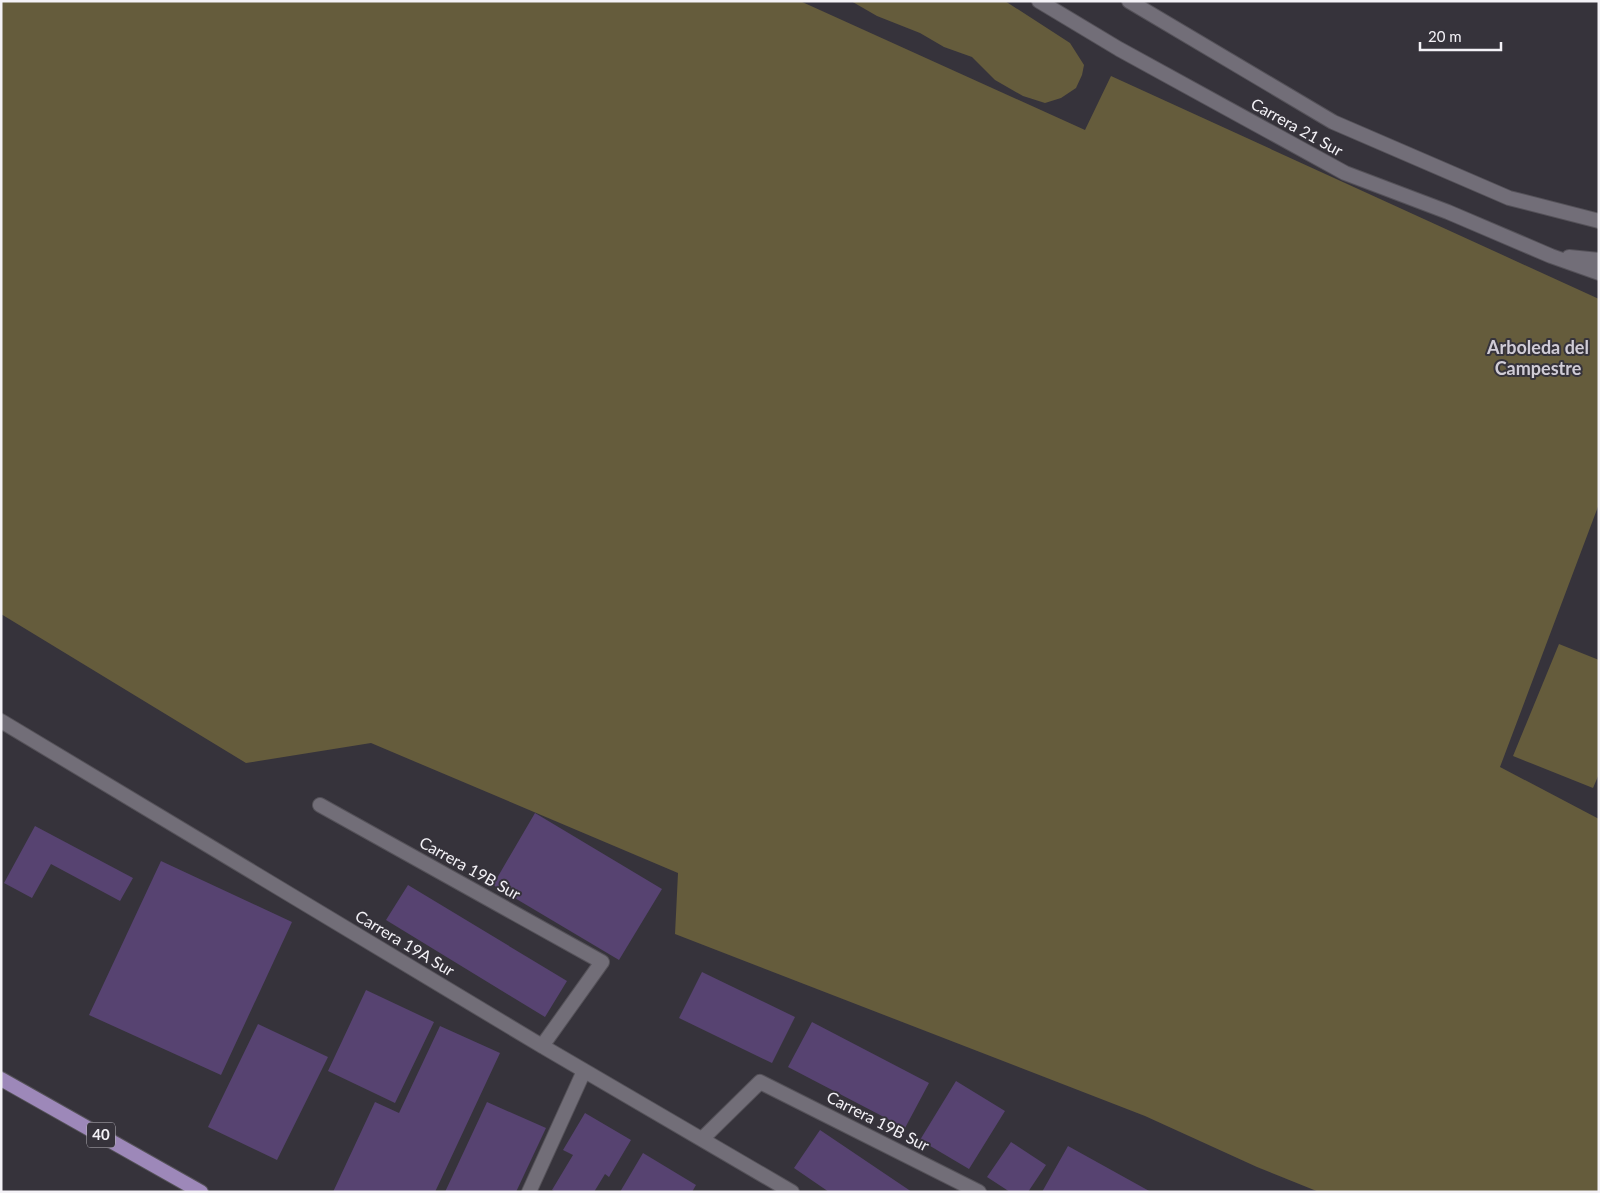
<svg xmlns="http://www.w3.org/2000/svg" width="1600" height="1193" font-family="Lato,sans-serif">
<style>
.green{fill:#655c3c}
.building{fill:#574371}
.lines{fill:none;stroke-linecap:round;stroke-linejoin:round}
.minor-casing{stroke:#555259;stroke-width:16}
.primary-casing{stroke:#555259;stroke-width:16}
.minor{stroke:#726e78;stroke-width:14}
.primary{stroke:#9d88b9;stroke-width:14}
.labels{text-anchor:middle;stroke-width:4;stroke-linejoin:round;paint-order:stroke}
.shield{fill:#36333b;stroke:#bbb9bf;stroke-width:1}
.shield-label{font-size:15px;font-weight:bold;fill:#f4f2f7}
.street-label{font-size:16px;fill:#f4f2f7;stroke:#36333b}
.neighbourhood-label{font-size:18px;font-weight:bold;fill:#d0ccd6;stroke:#36333b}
</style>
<rect width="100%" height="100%" fill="#36333b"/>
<path class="green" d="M1,1H800L1085,130L1111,76L1599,299V504L1500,767L1599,819V1192H1319L1257,1167L1145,1116L675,934L678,873L371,743L246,763L1,614Z
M851,1H1005L1070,43L1084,65L1082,75L1076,88L1061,98L1045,103L1023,96L995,80L972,57L944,47L920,33L877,16Z
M1559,644L1599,660V774L1593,788L1513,756Z"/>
<path class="building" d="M535,813L662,889L619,960L493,885Z
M35,826L133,878L120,901L51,864L32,898L4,883Z
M161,861L292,922L221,1075L89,1015Z
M408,885L567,981L545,1017L386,920Z
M702,972L795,1017L772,1063L679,1018Z
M366,990L434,1022L395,1103L328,1071Z
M812,1022L929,1083L905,1128L788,1067Z
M258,1024L328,1057L277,1160L208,1127Z
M440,1026L500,1053L435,1192H333L375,1102L399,1113Z
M956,1081L1005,1111L969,1169L920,1140Z
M487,1102L546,1128L516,1192H445Z
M585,1113L631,1140L609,1177L605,1174L594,1192H556L552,1190L573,1155L563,1150Z
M820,1130L912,1192H829L794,1168Z
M1011,1142L1046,1165L1028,1192H1010L987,1177Z
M1068,1146L1151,1192H1042Z
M643,1153L696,1185L692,1192H620Z"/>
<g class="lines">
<g class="minor-casing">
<path id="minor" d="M1039,1L1119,49L1345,173L1448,212L1551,256L1599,273
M1129,1L1333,122L1509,198L1599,221
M1569,257L1599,260
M1,721L542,1046L792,1192
M320,805L602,962L542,1046
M702,1139L760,1082L979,1192
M529,1192L584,1071"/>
</g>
<g class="primary-casing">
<path id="primary" d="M1,1079L201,1192"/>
</g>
<use href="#minor" class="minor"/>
<use href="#primary" class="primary"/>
</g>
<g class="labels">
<rect class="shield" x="87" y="1122.5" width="28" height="25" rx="4"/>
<g class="shield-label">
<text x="101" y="1140">40</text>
</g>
<g class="street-label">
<text transform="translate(1297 127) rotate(29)" y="6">Carrera 21 Sur</text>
<text transform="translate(470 868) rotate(29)" y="6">Carrera 19B Sur</text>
<text transform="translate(405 943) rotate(31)" y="6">Carrera 19A Sur</text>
<text transform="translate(878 1121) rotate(27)" y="6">Carrera 19B Sur</text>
</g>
<g class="neighbourhood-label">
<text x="1538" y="354">Arboleda del<tspan x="1538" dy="21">Campestre</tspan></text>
</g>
</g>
<rect width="1600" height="1193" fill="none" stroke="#f4f2f7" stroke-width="5"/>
<path d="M1420 42v8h81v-8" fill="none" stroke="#f4f2f7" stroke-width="2.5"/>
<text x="1428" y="42" font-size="15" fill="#f4f2f7" stroke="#36333b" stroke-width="4" paint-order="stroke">20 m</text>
</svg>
